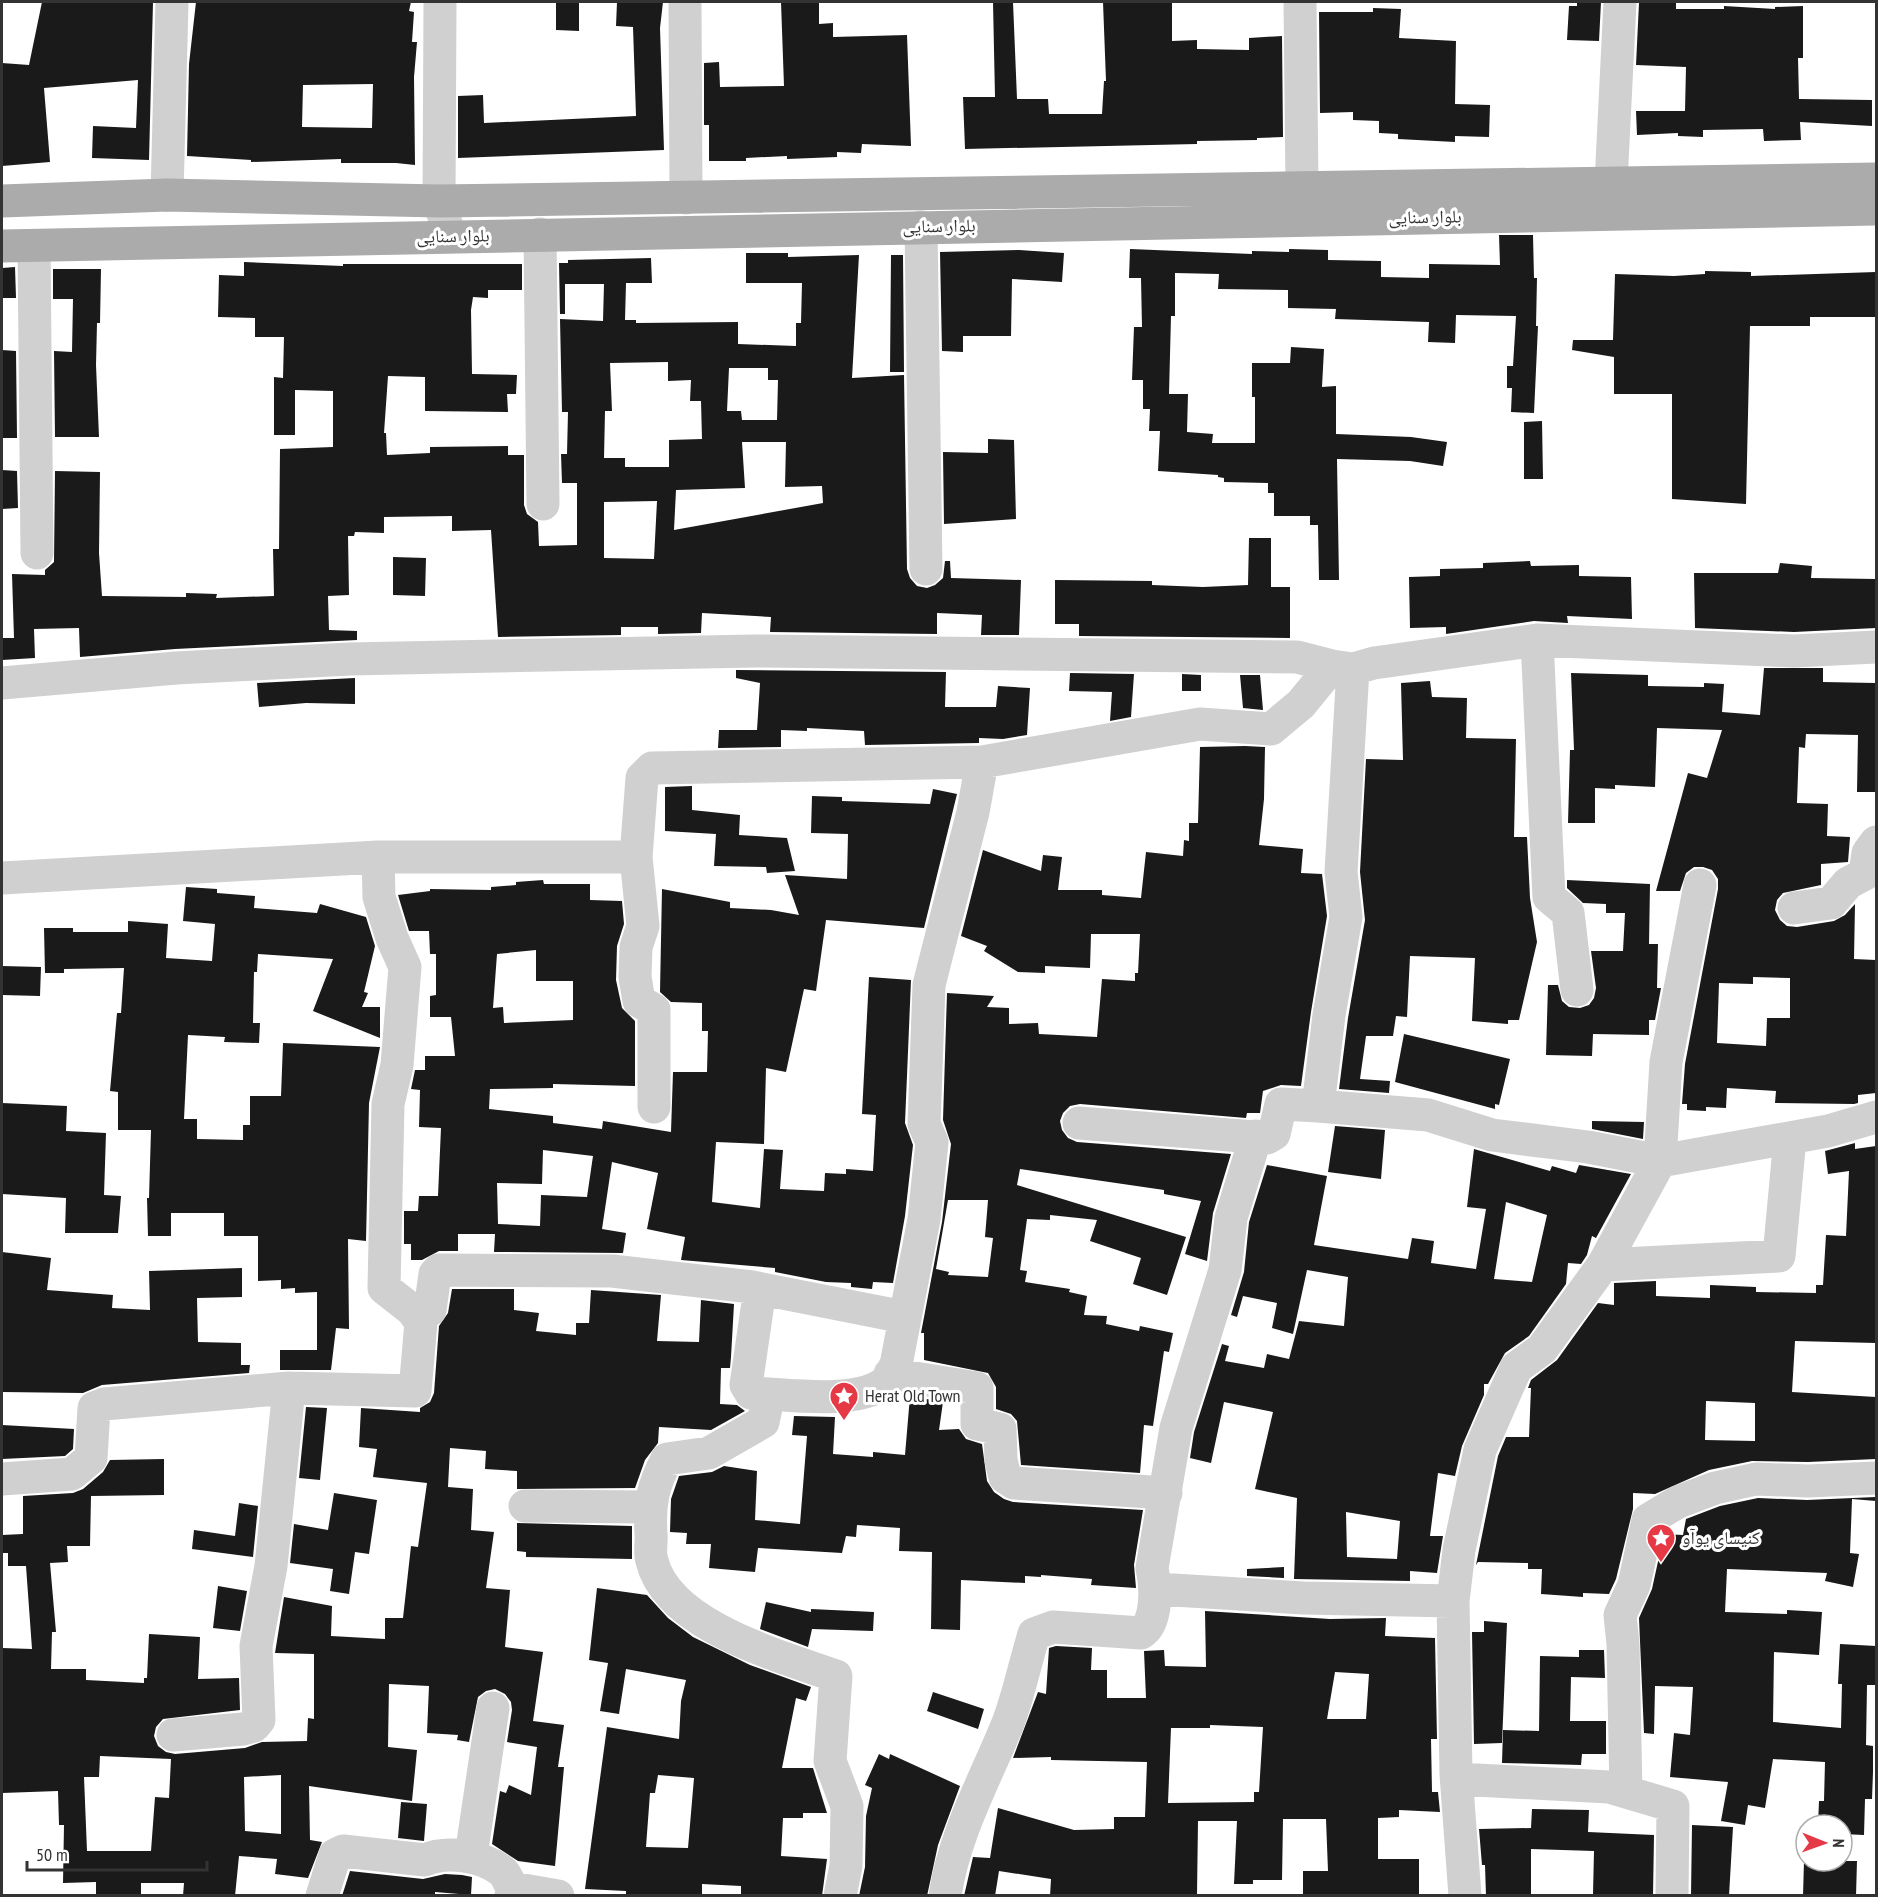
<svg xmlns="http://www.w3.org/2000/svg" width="1878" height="1897" font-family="'PT Sans Narrow','Noto Naskh Arabic',sans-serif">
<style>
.building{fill:#1a1a1a;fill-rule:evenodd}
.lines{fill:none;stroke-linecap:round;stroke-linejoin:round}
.minor{stroke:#d0d0d0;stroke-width:33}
.major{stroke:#ababab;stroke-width:33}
.labels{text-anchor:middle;stroke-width:6;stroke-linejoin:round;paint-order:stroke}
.street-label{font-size:18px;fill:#333;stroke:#fff}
.poi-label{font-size:18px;fill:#333;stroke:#fff;text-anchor:start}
</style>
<rect width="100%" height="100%" fill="#fff"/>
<path class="building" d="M42,2H153L149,160L92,158L93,126L136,128L138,80L44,88L50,162L2,166V63L29,65Z
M196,2H411L409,11L414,12L412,42H417L414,77L415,165L396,163H341V159L251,162V160L187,156L189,64ZM373,84L372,128L302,127L303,85Z
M556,2H579V31L556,30Z
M617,2H663L660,28L664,150L458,158V96L483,95L484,123L636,116L633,27L616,26Z
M781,2H819V24L833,23V37L907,35L911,146L862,144L861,153L837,152V157L787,159V156L746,158V161H709V125H704V63L719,62L720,87L784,86Z
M993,2H1013L1017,99H1048L1049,114H1102L1104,81H1106L1103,2H1172V41L1197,40V49L1249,50V38L1282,36L1283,137L1257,138V140L1197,141V144L965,149L963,97H995Z
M1577,2H1601L1599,41L1567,40L1569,6H1577Z
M1639,3H1676V9H1724V6L1775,9V7L1803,6V58H1798L1799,99L1872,100V126L1800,122L1801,140L1764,141L1763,129L1703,130V137L1678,136V133L1637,135L1636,111H1685L1686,67L1636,65Z
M1373,8L1401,9L1399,38L1456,41L1455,104L1490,105L1489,137L1455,136V142L1398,139V134L1379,133V121L1353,120V112L1320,113L1319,12H1373Z
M1499,235H1533L1534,278H1537L1536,326H1538L1534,413L1511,412L1512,388H1507V366H1513L1516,316L1456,315L1455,343L1428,342L1429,322L1335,319L1336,309L1288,308V290L1218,289L1219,274L1175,273V316H1171L1169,394H1188L1187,432L1213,434L1212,443H1255V397H1252V363H1290L1291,347L1324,349L1322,387L1336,386V434L1411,437L1447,442L1443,466L1410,461L1337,459L1339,580H1319L1318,525H1310V516H1274V493H1268V483L1224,482V478L1218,477V475L1158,471L1160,431H1149L1150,409H1143V380H1132L1134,327H1142L1141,278H1129L1130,249L1252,254V251L1289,252V249L1328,250V260L1381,261V277L1429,278V264L1500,265Z
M1019,250L1064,253L1062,282L1012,279L1011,336H963V352L942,351L940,252Z
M746,253H788V257L859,255L852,378L904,375L907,569L910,578L917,586L927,588L935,585L943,578L945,561H950L951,578L1021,580L1019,635H981L982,615L937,613V634L770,632L771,617L702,613L701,633L658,634V627H621V635L498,637L491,530L452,531V516L384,517V533L355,532L354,536H348L349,595L328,596L329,630L357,631V640L175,649L80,657L79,628L34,629L35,658L2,660V638H14L12,574L45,575V570L54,562L55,471L100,472L99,553L102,596L186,597V593L217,594L216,598L274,596L273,549H279L280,449L333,447V391L295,390V435H274V377L283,378L284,337H255V318L218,317L219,275L244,276V262L343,266V264H522V290H488V298L473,297L471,310L472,374L517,375L516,394H507L508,412L425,411V377L388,376L384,433H386L387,455L430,453V447L508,446V455H524V505L527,514L538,522L539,546L577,545V483H562L561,454H567L568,412H562L560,319L603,321L604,284H565V314H560L559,263H568V260L651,258L652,283H626L625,320H636V323L738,322V344L796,346V323H801L802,283H746ZM668,362V381L691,380L690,401H701L702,439L669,440V467H625V458H604L605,411H612L610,363ZM729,368H768V380H778L777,420H742L741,411H727ZM742,442H786L785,487L822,486L823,503L674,530L676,490L745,488ZM657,501L654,559L604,558V502Z
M891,255H903L904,372H890Z
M15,267L16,298H2V268Z
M53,269H101L100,323H97L96,365L99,437H55L54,351L72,352L73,299H53Z
M1705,271L1751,272V276L1876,272V317H1810V326H1750L1746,504L1672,499V394H1614V357L1572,350L1573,340H1613L1615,274L1674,276L1705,274Z
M2,350L16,351L17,438H2Z
M1542,421L1543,479H1524V422Z
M988,439L1014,440L1016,519L944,524L943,452L988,453Z
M2,470L17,471L18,508L2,509Z
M1249,538H1271V587H1290V638L1079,636V624H1055V580L1152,581V585L1203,587L1248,585Z
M393,557L426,558L425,596L393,595Z
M1530,561L1531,566L1579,565V576L1631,577L1632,619L1567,616L1568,623L1534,621L1446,634V627L1410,628L1409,577L1440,576V569L1483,568V563Z
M1780,563L1812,566L1811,578L1876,579V628L1794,632L1695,628L1694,573H1778Z
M1764,668H1823V682L1876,683L1875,792H1857L1858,735L1806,734L1805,748L1799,747L1797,803L1828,804L1827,836L1850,837L1848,862L1821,864V885L1783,893L1777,900L1775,910L1780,920L1787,926L1797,927L1834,921L1845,915L1855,904L1854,959L1876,960V1093L1858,1095V1103L1854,1104L1775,1103L1776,1091L1727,1088L1726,1108L1706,1107V1111L1687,1110V1104H1682L1685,1064L1718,889V879L1712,870L1703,867H1694L1686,873L1680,891H1656L1688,773L1707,778L1722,730L1657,728L1655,787L1615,785V789L1595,788V823H1568L1570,750H1574L1571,673L1648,675V686L1704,687V683L1724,684L1722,712L1760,715ZM1753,977L1790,978V1018H1767L1766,1046L1717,1043L1719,983L1753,984Z
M736,670L946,672L945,707H996L998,686L1030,688L1027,735L1003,739L979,738V743L865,745L864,731L807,728V731L781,730V747L718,748L719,730H757L760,683L736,678Z
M1070,673L1134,674L1131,717L1110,721L1112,692L1069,691Z
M1182,674L1201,675V691H1182Z
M1240,675H1260L1263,710L1243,708Z
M355,678V704L306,703L259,707L257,683Z
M1430,681L1432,697L1467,698L1466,738L1516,739L1514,837H1527L1530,898L1537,942L1519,1020H1508V1024L1472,1021L1475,958L1410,956L1407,1017L1396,1016L1393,1036H1366L1360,1079L1390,1081L1389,1093L1339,1089L1348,1018L1365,920L1360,872L1366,759L1403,760L1401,683Z
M1245,746L1265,747L1264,799L1259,845L1303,849L1301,873L1322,874L1327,916L1311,1012L1301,1086L1281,1085L1263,1091L1260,1113H1247L1246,1118L1080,1104L1070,1106L1063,1113L1060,1121L1062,1130L1068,1138L1077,1142L1231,1154L1213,1213L1207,1261L1185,1254L1201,1201L1164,1194V1190L1020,1169L1017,1185L1186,1237L1167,1295L1133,1284L1141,1258L1090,1241L1097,1220L1050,1215V1220L1027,1219L1020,1270L1027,1271L1025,1282L1070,1289L1069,1292L1087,1296L1084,1315L1107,1316L1106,1324L1139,1331L1140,1326L1173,1333L1169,1352L1164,1351L1153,1426L1144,1425L1140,1473L1021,1465L1017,1421L1011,1414L996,1409V1387L988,1373L924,1360V1333H921L942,1222L951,1144L943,1120L947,993L994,996L987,1007L1009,1008V1024L1038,1023L1039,1034L1097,1037L1102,979L1135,981V973H1138L1140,934H1091L1090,968L1045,966V973L1018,972L984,951L987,946L961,936L983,850L1041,871L1043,855L1062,857L1058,890H1102V895L1141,898L1146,852L1183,856L1184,840L1189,841V823H1198L1200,747ZM948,1200H988L985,1237L993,1238L988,1277L948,1275L949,1272L936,1269Z
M692,786V810L740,815L739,835L787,838L795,871L767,873L766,867L714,866L716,834L665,831V787Z
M933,789L957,794L924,928L826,920L816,991L804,989L786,1072L766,1068L764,1144L716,1142L712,1202L760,1208L764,1149L783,1150L780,1189L824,1191L825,1173L846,1174V1169L873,1171L876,1115L862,1114L869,977L911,980L905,1123L913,1145L905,1216L893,1283L873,1282L872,1289L851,1287V1283L826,1282L775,1272V1268L681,1260L685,1237L647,1229L658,1173L612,1162L602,1229L626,1233L623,1253L494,1252L495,1234H458V1251H439L422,1260H411V1244H404V1211H418L419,1196H438L441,1128L419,1127L420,1090L411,1089L415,1070H425V1056H455L451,1017H430V996L436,995V954H430L429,931H409L398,895L430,891V889L491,890V887L516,885V882L543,880L544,884H590V900L622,901L624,924L617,946L616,980L622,1008L635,1021V1086L553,1084V1088L490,1089L489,1109L553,1116V1123L602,1129L603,1121L671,1132L673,1072H707L708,1031H702V1003L671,1002L660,992L662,889L730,902V908L771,910L799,915L785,875L847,879L848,834L811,833L812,796L842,797V801L930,804ZM536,950V981H573V1020L504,1023L503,1007L493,1008L497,954ZM543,1150L593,1156L587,1197L541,1195L540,1226L498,1224L497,1183L542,1184Z
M1567,880L1650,884L1649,944H1658L1657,988H1661L1655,1020H1649V1035L1593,1034L1592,1056L1546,1055L1548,985H1558L1562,1001L1569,1007L1580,1008L1589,1005L1594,998L1596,988L1591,951H1623L1625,913H1606V904L1583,903L1567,888Z
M186,887L217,889V893L255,896L254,908L317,913L320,904L366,917L375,946L364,992L368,993L362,1007H380V1038L313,1011L333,959L258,954L257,972H254L253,1023H260L259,1043L224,1042L225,1037L188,1035L184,1119H197V1139L243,1140V1125H250V1096H281L283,1043L380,1047L369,1103L366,1241L348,1239L349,1329L336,1328L331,1370H280V1350H317V1292L295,1293V1288L281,1289V1280L258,1281V1236H224V1213H171V1236H148L147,1198H149L151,1130H118V1092L110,1091L117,1013H121L124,968L64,969V973H45L44,928H73V932H128V921L168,924L166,958L212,961L215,924L183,921Z
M2,966L41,967L40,996L2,995Z
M1404,1034L1510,1059L1499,1105L1495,1104V1109L1395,1082Z
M2,1103L67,1106L66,1131L106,1133L104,1195L121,1196L118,1233H65L66,1198L2,1194Z
M1592,1121L1644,1122L1643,1139L1592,1129Z
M1335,1126L1385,1130L1381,1179L1328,1172Z
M1855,1143V1149L1876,1146V1343L1795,1341L1792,1392L1876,1397V1459L1808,1462L1752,1461L1709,1470L1655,1494L1633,1493V1509L1616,1579L1609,1594L1583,1593V1597L1541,1594L1542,1569H1528V1563L1478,1562L1476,1565L1498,1456L1506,1437H1529L1531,1388H1528L1531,1380L1557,1360L1598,1303L1614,1305V1283L1656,1281V1296L1710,1298V1285L1756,1287V1292L1816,1293V1285H1823L1826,1235L1846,1236L1849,1171L1828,1174L1825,1151ZM1706,1401L1755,1403V1441L1705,1440Z
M1474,1149L1550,1171L1552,1166L1576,1173L1579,1165L1631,1174L1596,1238L1592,1236L1587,1255L1581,1264L1568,1263L1566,1284L1529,1336L1505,1353L1488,1384H1484V1395L1462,1446L1455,1476L1438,1473L1430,1536H1443L1437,1573L1410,1571V1581L1294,1579L1297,1498L1255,1489L1273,1412L1224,1402L1211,1463L1190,1458L1194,1432L1222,1344L1229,1346L1225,1361L1264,1368L1267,1354L1289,1359L1299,1321L1344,1326L1348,1277L1307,1270L1293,1334L1272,1328L1277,1303L1243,1296L1237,1317L1231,1315L1244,1272L1249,1222L1267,1165L1327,1176L1314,1245L1408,1259L1412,1238L1434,1241L1431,1263L1476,1269L1486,1209L1467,1207ZM1506,1202L1547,1215L1532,1282L1494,1279ZM1346,1512L1400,1521L1397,1559L1347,1557Z
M2,1252L51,1258L47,1290L113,1295L112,1308L150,1310L149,1271L242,1268V1297L197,1298L198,1342L241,1343V1365H250L249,1373L102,1385L83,1393L2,1392Z
M452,1289H514V1310L539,1313L536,1331L576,1335V1323H589L591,1290L661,1295L657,1341L699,1342L701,1300L734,1304L731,1357L730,1368H721L720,1404L737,1405L745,1411L711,1430L659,1427L658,1443L645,1460L635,1488L517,1489V1471L485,1469L486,1451L450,1448L448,1487L473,1489L471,1530L494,1532L486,1588L510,1590L505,1647L543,1652L533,1721L564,1725L558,1767H564L555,1866L518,1861L492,1844L500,1791L506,1793L509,1785L531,1795L537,1747L507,1742L512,1710L511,1702L505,1694L495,1689L486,1691L478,1697L469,1742L457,1740L458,1735L427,1733L429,1686L389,1684L388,1747L417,1750L412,1801L309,1786L310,1840L322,1842L308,1878L275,1874L277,1859L239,1856L235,1896H183L184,1883H141V1896H96V1882L63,1883L64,1825H59L58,1791L2,1793V1648L32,1649L26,1566H8V1553H2V1535L23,1534V1496L73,1493L83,1489L103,1472L110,1460L164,1459V1495L91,1496L90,1546H67L68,1562L50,1563L56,1632H52L51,1669H86V1680L144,1683V1678H147L149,1634L200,1637L198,1679L239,1678L240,1710L163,1719L156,1727L154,1736L158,1746L166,1752L175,1754L245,1748L262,1742L307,1741L308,1718L314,1719V1654L275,1653L284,1597L332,1606L331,1636L385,1639V1618H403L411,1546L418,1547L427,1483L373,1477L377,1449L359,1447L361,1408L420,1412V1408L430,1402L434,1393L439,1326L448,1313ZM100,1756L171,1759L169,1798L155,1797L151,1851H87L84,1777H99ZM281,1775V1834L245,1831L244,1777Z
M910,1396L943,1402L939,1430L959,1429L966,1439L982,1444L987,1481L994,1492L1004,1499L1013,1502L1143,1510L1134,1565L1136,1588L1091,1585L1092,1579L1041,1575V1577L1025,1576V1583L961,1580L960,1630L931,1629L932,1552L899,1551L900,1528L857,1525L856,1537L846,1536L842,1553L758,1548L755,1572L709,1568L711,1544H686L687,1533L670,1532L671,1499L679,1476L712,1472L724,1466L757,1471L755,1520L800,1524L807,1436L792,1435L794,1416L835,1417L833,1454L873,1457V1452L905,1455Z
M306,1407L327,1408L320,1480L299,1478Z
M2,1425L74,1429L73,1449L65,1456L2,1459Z
M334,1493L377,1500L369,1554L355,1552L349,1594L330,1591L333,1569L290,1563L294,1524L328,1530Z
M1876,1497V1501L1852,1499L1850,1553L1859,1554L1853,1587L1825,1581L1827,1573L1727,1569L1725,1612L1787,1614V1610L1822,1612L1819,1655L1774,1652L1773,1722L1841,1728L1842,1684H1838L1840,1644L1876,1646V1685H1867L1866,1745L1873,1746V1772L1872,1799H1865L1864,1835L1842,1834V1825H1818L1819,1801H1824L1825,1762L1773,1759L1765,1808L1748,1805L1745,1825L1721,1821L1728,1782L1670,1777L1674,1733L1690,1735L1693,1687L1655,1686L1654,1734L1644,1733L1639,1618L1652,1589L1664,1534L1683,1535L1686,1519L1720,1506L1758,1498L1807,1500Z
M239,1503L258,1506L253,1557L192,1549L194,1530L235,1536Z
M517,1523L632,1526V1559L526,1557V1552L517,1551Z
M1284,1567V1578L1247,1576V1569Z
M218,1586L247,1591L240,1631L213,1628Z
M597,1588L647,1595L668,1618L693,1637L750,1665L811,1687L806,1701L796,1698L782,1768H813L827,1813H803V1818H783L781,1856L827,1859L822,1896H760L741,1894V1886L702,1884V1896H626V1891L585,1889L607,1727L679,1739L681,1701L686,1680L626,1669L619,1714L600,1711L608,1663L589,1660ZM658,1775L694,1778L688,1848L646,1847L650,1793H655Z
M766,1602L811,1612V1609L874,1612L873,1631L812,1629L808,1647L760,1629Z
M1205,1611L1330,1619L1386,1618L1385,1636L1435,1638L1437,1739H1431L1432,1792H1438L1440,1812L1399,1810V1817L1378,1818V1859H1419V1896H1303V1871H1328L1326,1819H1283L1282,1880H1253V1884H1234L1237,1821H1198L1197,1894L1050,1896L1051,1879L999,1871L995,1896H964L973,1857L990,1858L998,1808L1074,1830L1114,1829V1817H1145L1147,1762L1051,1760V1757L1013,1758L1038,1692L1046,1694L1049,1648L1056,1646L1092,1648L1091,1670H1107V1698H1146L1144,1651L1164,1650L1165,1666L1206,1667ZM1335,1672L1369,1674L1366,1719H1327ZM1210,1725L1263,1727L1259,1792H1254V1802L1168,1803L1171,1728H1210Z
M1484,1621L1507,1623L1502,1743L1474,1744L1472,1632H1484Z
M1579,1650H1604L1605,1678L1571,1677L1570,1721H1606V1754H1582L1581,1765L1502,1763L1503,1730L1539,1731L1540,1656L1579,1657Z
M933,1692L984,1709L978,1729L927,1711Z
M879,1754L889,1759L890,1754L960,1786L938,1845L927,1896H859L865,1867L866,1816L872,1788L865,1785Z
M401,1802L427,1804L424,1841L398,1838Z
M1532,1809L1589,1810L1588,1832L1654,1835L1653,1896L1593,1894L1594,1851L1531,1849V1896H1486L1485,1865H1482L1479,1829L1531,1828Z
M1692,1825L1733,1827L1729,1896H1691Z
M1804,1861H1857L1856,1896H1803Z
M350,1871L423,1879L445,1874L462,1875L472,1877L471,1895L435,1892V1895L426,1896H342Z"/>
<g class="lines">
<path class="minor" d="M440,2L439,201L450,236
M685,2L686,198
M1300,2L1302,187
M1611,183L1620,2
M167,195L172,2
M921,227L926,569
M540,234L543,504
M34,246L37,553
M1537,640L1549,897L1568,913L1577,990
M2,683L176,668L350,659L754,651L1297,657L1332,666
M636,857L643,926L636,947L635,977L639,1001L654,1010V1107
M2,878L378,857H636L642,778L652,768L982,762L1200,724L1271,729L1301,704L1332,666L1353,669L1374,663L1537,640L1794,651L1876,647
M1794,908L1831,903L1848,883L1865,874L1868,853L1876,842
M1318,1106L1428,1115L1492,1135L1588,1147L1660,1161L1828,1131L1876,1117
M1079,1123L1267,1138L1274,1134L1281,1104L1318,1106L1329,1015L1346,917L1341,872L1353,669
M1603,1265L1779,1256L1790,1138
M760,1289L746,1385L751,1393C786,1394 853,1405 883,1384C889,1380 892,1371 896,1365L924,1219L932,1142L924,1124L929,985L973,812L982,762
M412,1310H430L435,1274L439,1270L612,1271L752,1287L904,1317
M890,1374L977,1388V1424L1000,1429L1001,1460L1005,1477L1014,1483L1166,1493
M769,1394L763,1422L709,1453L667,1459C653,1485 649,1504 651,1533C652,1542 649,1553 652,1561C668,1626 780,1656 836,1676L830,1761L847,1806L846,1866L840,1896
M2,1479L72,1474L91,1458L94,1408L104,1404L289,1388L415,1391L421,1322L412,1310L384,1288L388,1104L397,1065L405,967L392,938L379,897L378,857
M525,1506L649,1507
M1157,1589L1303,1598L1453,1601
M173,1735L243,1729L254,1726L259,1720L256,1646L271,1566L289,1388
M1457,1779L1609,1787L1673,1806L1672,1896
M1626,1792L1623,1644L1620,1615L1634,1585L1648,1520L1678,1502L1715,1488L1756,1479L1808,1481L1876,1478
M471,1856L493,1708
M322,1896L335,1855L343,1851L425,1860C447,1850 484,1856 503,1872C507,1876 509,1883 512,1888
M511,1896L512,1888L558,1896
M945,1896C954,1834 985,1780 1008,1723C1019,1694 1025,1663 1034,1634L1053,1627L1141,1633C1158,1623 1156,1585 1152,1568L1176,1428L1225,1270L1231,1218L1256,1136
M1465,1896L1456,1774L1453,1601L1459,1550L1480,1450L1516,1368L1542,1349L1603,1265L1660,1161L1666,1062L1700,885"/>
<path class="major" d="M2,201L167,195L439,201L1876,179
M2,246L1876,209"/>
</g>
<defs>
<g id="sight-pin" transform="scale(1.5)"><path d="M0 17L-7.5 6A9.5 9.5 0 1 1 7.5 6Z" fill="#e63946" stroke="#fff"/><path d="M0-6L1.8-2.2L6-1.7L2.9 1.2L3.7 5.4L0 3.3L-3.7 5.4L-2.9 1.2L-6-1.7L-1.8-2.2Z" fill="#fff"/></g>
</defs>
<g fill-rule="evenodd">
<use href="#sight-pin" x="844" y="1396"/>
<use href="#sight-pin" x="1661" y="1538"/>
</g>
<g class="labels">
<g class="street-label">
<text transform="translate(1425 217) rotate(-1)" y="6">بلوار سنایی</text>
<text transform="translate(939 226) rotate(-1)" y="6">بلوار سنایی</text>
<text transform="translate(453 236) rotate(-1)" y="6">بلوار سنایی</text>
</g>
<g class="poi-label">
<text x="865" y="1402">Herat Old Town</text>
<text x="1682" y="1544">کنیسای یوآو</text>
</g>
</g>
<rect width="1878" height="1897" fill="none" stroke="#333333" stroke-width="6"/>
<g transform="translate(1824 1843) rotate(91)"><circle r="28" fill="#ffffff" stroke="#adadad" stroke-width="1.5"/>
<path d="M0-4.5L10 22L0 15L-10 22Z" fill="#e63946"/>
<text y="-9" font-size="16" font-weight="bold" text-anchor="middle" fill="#333333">N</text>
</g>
<path d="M27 1861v9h180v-9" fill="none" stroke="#333333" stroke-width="3"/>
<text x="36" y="1861" font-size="18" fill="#333333" stroke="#ffffff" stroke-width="4.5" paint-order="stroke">50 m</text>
</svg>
